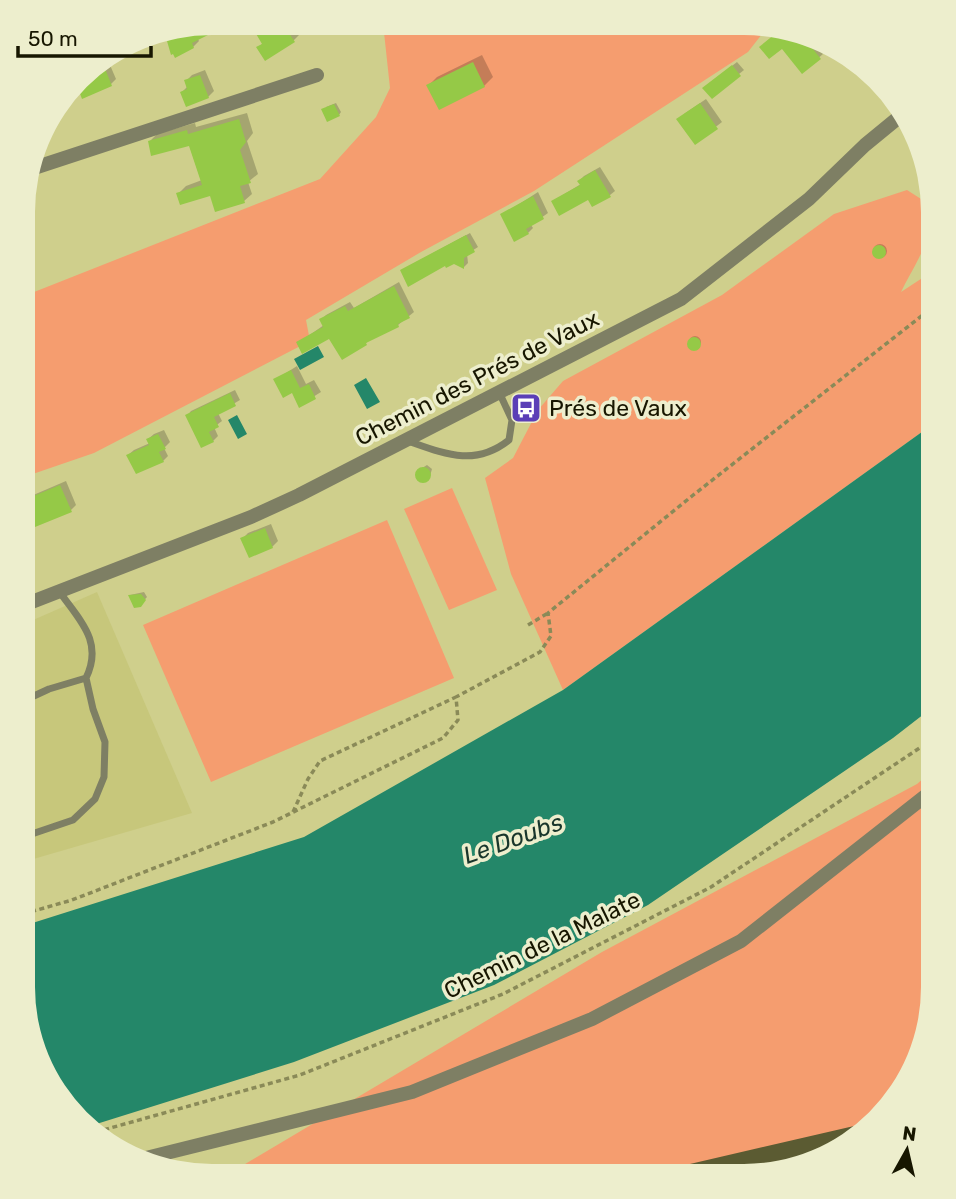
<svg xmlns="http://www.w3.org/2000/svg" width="956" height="1199" font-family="Rubik,sans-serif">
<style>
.built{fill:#c7c77b}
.green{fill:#f59d6f}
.water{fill:#248769}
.shadow{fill:#0003}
.building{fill:#95c947}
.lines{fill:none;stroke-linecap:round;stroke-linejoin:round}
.path{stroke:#8a8a58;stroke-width:3.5;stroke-dasharray:5 3.5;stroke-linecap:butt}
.lane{stroke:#7e7f64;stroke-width:7}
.street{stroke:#7e7f64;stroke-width:14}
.secondary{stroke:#5b5b32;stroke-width:18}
.labels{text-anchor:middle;stroke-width:7;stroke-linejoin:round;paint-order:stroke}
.street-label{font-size:23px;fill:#171600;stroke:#edeecd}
.poi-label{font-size:23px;fill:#171600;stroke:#edeecd;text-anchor:start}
.water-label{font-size:24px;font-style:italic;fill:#19362b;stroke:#edeecd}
</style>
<rect width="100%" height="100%" fill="#cfcf8c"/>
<path class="built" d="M97,592L192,813L23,862L24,624Z"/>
<path class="green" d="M383,23L769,25L748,52L534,191L421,252L306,320L310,341L94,453L24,477V296L320,179L376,117L390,88Z
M907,190L932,206C938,231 912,269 901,292L933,271V424L563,690L511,574L485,478L513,458L538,410L563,381L722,295L834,214Z
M452,488L497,590L449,610L404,509Z
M387,520L454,678L211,782L143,625Z
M933,770V1000L902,1092L838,1151L756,1176H225L602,952L917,784Z"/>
<path class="water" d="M318,346L324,357L300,370L294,359Z
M366,378L380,402L367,409L354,385Z
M237,415L247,434L238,439L228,420Z
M933,424V707L893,738L648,905L494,985L294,1062L90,1126L48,1081L23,987V926L304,837L563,690Z"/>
<path class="shadow" d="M210,23L213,28L198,39L199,41L193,47L169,42L174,36Z
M269,23H291L299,35L294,40L258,48L263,43L257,33Z
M782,29L813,41L823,54L802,72L782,46L765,43Z
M482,55L493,77L484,86H428L437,77Z
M107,58L116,79L111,84L78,82L88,70Z
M737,62L744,70L739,74L709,84Z
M205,70L214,91L208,97L182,92L188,86L186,81L192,75Z
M706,99L722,122L695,143L684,114Z
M336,103L341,112L339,115L326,107Z
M247,113L253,133L247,141L258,174L248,182L252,194L244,201L211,193L178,194L186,186L202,180L191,144L150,141L157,134L195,123L196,127Z
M600,167L615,191L610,195L553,201L581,184L579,181L584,176Z
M538,192L548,213L531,225L533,228L528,233L502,215Z
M470,233L478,247L467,254L468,263L464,267L454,262L402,270Z
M873 251a7 7 0 1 1 14 0a7 7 0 1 1-14 0Z
M399,282L414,312L398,325L372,338L366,343L330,336L298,343L324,325L321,320L326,315L350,302L354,308Z
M689 342a6 6 0 1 1 12 0a6 6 0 1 1-12 0Z
M297,366L306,384L314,380L321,392L300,405L292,391L275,380Z
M235,390L240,400L218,413L222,421L214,427L218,436L213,441L187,416L191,411Z
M164,430L170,442L164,448L168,456L163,461L128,455L134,450L150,443L148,439L154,434Z
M427,465L432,469L430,476L420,479L417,477L419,470Z
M66,481L76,505L71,510L25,501L31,496Z
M271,524L278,541L272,547L242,539L248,533Z
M144,592L147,597L140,605L130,595Z"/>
<path class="building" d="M270,23H282L295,42L265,61L256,47L262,44L255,32Z
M204,26L208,35L192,43L194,48L175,58L173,54L171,55L167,41Z
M780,30L804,38L821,59L802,74L782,49L769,59L759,47Z
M102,61L112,86L82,99L76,83L88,70Z
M473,62L485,87L439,110L426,85Z
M732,65L741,76L712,99L702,88Z
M200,75L209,98L186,107L180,92L187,89L184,80Z
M700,103L718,129L695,145L676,119Z
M334,104L340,116L327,122L321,109Z
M239,119L246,142L240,150L251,183L240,186L245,203L215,212L210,196L180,205L176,193L202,185L189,146L151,156L148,141L187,130L188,134Z
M595,170L611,197L592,207L588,200L559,216L551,201L580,185L577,181Z
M533,196L544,219L526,229L529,234L514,242L500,214Z
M466,235L475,252L464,258V269L454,264L446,268L445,266L408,287L400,270Z
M872 252a7 7 0 1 1 14 0a7 7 0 1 1-14 0Z
M394,286L410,318L398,324L399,327L366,343L367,345L342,360L329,339L302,354L296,342L323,327L319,319L345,306L348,311Z
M687 344a7 7 0 1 1 14 0a7 7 0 1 1-14 0Z
M291,370L300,388L309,384L316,399L299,408L292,393L283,398L273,379Z
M230,393L236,406L214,417L219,427L209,432L214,442L201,448L185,415Z
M158,434L166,449L159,452L164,462L136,474L126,455L149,445L146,439Z
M415 475a8 8 0 1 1 16 0a8 8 0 1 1-16 0Z
M60,485L72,512L35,527L24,500Z
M265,528L273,548L249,558L240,538Z
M141,594L146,600L141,607L134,608L128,595Z"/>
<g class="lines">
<path class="path" d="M528,625L548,613
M293,812L308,779L320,761L456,697
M23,914L72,900L273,822L443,738L458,720L456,697L540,652L551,636L548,613L692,496L933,307
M96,1132L300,1075L503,994L711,887L933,739"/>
<path class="lane" d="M408,441C445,454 475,467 509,440L512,420L499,392
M23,701L49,689L86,678C104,641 79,620 59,591
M23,837L73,820L95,799L104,777L105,742L93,709L86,678"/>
<path class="street" d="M31,169L317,75
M24,605L251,517L299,495L681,299L809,199L865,145L904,113
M146,1158L412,1092L592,1019L741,941L933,790"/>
<path class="secondary" d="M678,1176L855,1135"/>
</g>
<defs>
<g id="bus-square" transform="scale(1.575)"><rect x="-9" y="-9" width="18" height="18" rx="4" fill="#5b3fb7" stroke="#edeecd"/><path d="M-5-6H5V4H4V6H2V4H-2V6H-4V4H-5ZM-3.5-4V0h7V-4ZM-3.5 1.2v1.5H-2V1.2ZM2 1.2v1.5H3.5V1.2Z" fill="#fff"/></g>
</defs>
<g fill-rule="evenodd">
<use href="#bus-square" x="526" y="408"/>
</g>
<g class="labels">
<g class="street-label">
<text transform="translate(477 378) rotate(-27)" y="8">Chemin des Prés de Vaux</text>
<text transform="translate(542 945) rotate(-26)" y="8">Chemin de la Malate</text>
</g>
<g class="poi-label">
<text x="549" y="416">Prés de Vaux</text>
</g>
<g class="water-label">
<text transform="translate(513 839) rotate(-20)" y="8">Le Doubs</text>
</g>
</g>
<path d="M0 0H956V1199H0ZM212 35H744A177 177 0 0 1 921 212V987A177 177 0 0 1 744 1164H212A177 177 0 0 1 35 987V212A177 177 0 0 1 212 35Z" fill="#edeecd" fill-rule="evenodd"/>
<g transform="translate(907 1150) rotate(8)" stroke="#edeecd" stroke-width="5" paint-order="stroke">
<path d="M0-5L12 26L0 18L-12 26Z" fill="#171600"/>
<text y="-10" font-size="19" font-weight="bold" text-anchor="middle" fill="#171600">N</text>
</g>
<path d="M18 46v10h133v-10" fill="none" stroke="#171600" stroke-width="3.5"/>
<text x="28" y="46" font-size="21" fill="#171600" stroke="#edeecd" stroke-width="5" paint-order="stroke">50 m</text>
</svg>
